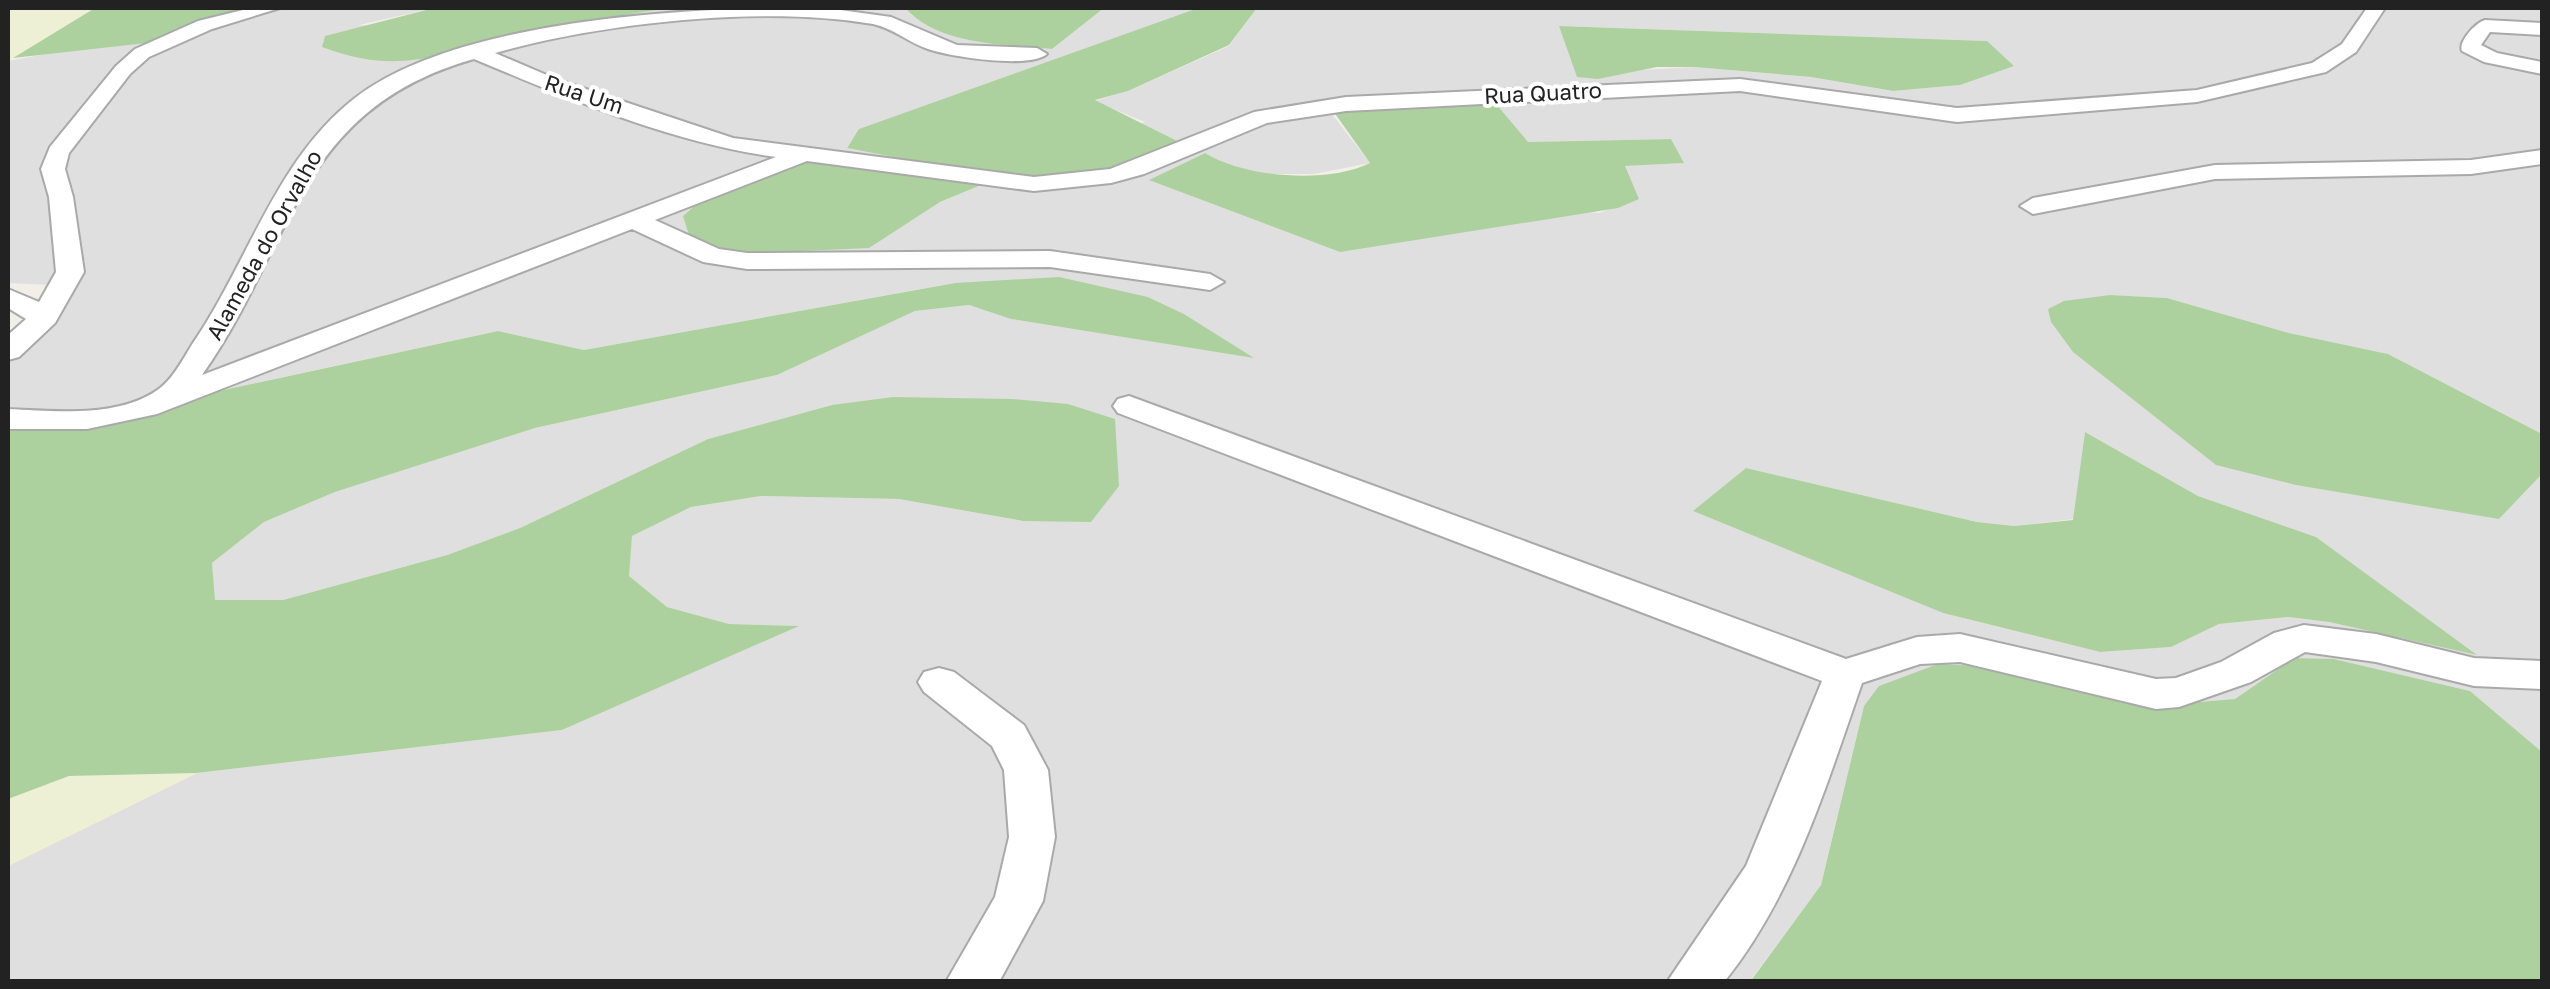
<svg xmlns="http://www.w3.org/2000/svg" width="2550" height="989" font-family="'Golos Text',sans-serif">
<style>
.residential{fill:#e0dfdf;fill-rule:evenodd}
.farmland{fill:#eef0d5}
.forest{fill:#add19e}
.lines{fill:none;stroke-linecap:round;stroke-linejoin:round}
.street-casing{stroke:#a9a9a9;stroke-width:4}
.street{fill:#fff;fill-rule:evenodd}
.labels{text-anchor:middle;stroke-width:8;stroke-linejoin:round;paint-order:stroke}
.far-street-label{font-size:22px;fill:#222;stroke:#fff}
</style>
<rect width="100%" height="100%" fill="#f2efe9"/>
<path class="residential" d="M251,8H434L359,25L502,39L614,15L673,8H905L913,16L949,34L975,41L1052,49L1104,8H1198L860,129L847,147L976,171L1145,122L1094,101L1128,91L1229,46L1257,8H2542V434L2388,354L2289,333L2167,298L2109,295L2499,519L2542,474V752L2470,691L2334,659L2294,658L2235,699L2160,705L2119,701L2018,668L1864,706L1821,885L1750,981H8V866L197,773L562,730L796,626L729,624L667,607L628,576L632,536L691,507L761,496L899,499L1023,521L832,405L708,439L520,528L447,555L283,600H214L212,563L264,522L335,492L535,428L777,375L915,311L969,305L1012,319L1251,357L1184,314L1148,297L954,283L584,350L498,331L139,408L76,413L8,410V359L73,286L8,283V61L187,28ZM1559,27L1560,26L1987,41L1960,85L1893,91L1811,77L1694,67L1622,71L1598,79ZM1328,109L1528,142L1671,139L1683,163L1624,166L1638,199L1599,213L1150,180L1205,153L1226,166L1268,174H1314L1370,163ZM984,184L940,202L698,244ZM2085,432L2198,496L2316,537L2474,654L2329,622L2288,617L2219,624L2171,647L2100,652L1943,613L1694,511L1746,468L1977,522L2014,526L2074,519Z"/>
<path class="farmland" d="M8,8H95L8,61Z
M197,773L8,866V799L69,776Z"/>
<path class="forest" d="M95,8H251L155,42L13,58Z
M434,8H673C616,15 560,25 504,39C434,56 396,75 322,47L325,36Z
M905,8H1104L1052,49C1004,44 940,46 905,8Z
M1198,8H1257L1229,45L1128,91L1095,100L1181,143C1160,151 1138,162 1116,168C1034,191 929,163 847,148L859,129Z
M1559,26L1987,41L2014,66L1960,85L1893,91L1811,77L1694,67H1657L1598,79L1577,77Z
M1491,98L1528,142L1671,139L1684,163L1625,166L1639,199L1618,208L1340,252L1149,180L1205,153C1245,178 1328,184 1370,163L1336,115L1327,108Z
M820,157L986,183L940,202L869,248L736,254L698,244L689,235L683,216L716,187Z
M1059,277L1148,297L1184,314L1254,358L1011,319L969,305L915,311L777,375L535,428L335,492L264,522L212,563L215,600H283L447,555L520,528L708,439L832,405L893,397L1012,399L1068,404L1115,419L1119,486L1091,522L1023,521L899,499L761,496L691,507L632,536L629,576L667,607L729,624L799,626L562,730L197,773L69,776L8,799V410L76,413L140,408L498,331L584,350L955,283Z
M2110,295L2167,298L2289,333L2388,354L2542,434V474L2499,519L2296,485L2216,465L2073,352L2051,322L2048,309L2064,301Z
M2085,432L2198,496L2316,537L2477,655L2329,622L2288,617L2219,624L2171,647L2100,652L1943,613L1693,511L1746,468L1977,522L2014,526L2073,520Z
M2294,658L2334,659L2470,691L2542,752V981L1750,982L1821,885L1864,706L1879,686L1938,664L2018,668L2119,701L2160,705L2235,699Z"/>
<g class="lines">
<g class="street-casing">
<path id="street" d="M251,8H280L212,29L149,57L130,74L69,153L65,169L73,197L84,272L55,323L19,357L8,360V335L26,319L8,308V289L39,302L56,272L49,197L41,169L50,147L116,66L135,49L198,21Z
M826,8L891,17L957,45L1037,48L1047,54C1030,69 951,57 928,49C909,43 893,28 873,24C763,5 601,23 495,53L556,79L733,138L1034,177L1110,169L1254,112L1346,97L1740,79L1957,108L2197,90L2312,63L2342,44L2367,8H2385L2356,52L2326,72L2197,102L1957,122L1740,91L1346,111L1267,123L1144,174L1111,183L1034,191L807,161L655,220L719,249L747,253L1050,251L1210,274L1224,282L1210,290L1050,267L747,269L703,262L632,229L157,414L87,429H8V409C53,411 116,418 156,391C172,381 183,359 193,343C248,263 276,159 355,98C458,18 698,6 826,8ZM474,59C569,99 673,143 776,157L202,375C294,245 296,109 474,59Z
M2485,20L2542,23V35L2490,32L2481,45L2497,53L2542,62V74L2484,62L2462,51C2458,42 2475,23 2485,20Z
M2542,150V164L2471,174L2215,179L2033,214L2020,206L2033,198L2215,165L2471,160Z
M1129,396L1846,659L1917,637L1960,634L2156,679L2176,678L2221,662L2274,633L2304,625L2376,634L2474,658L2542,661V689L2474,686L2376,662L2305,652L2251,682L2179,707L2156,709L1960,662L1920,664L1862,683C1826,786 1794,895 1724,982H1667L1746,866L1822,681L1118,413L1113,406L1118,399Z
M939,668L954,672L1024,725L1048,770L1055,837L1043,901L999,982H946L995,897L1009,837L1004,770L992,746L924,692L918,682L924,672Z"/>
</g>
<use href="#street" class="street"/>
</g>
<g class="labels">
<g class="far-street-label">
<text transform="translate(1543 93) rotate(-3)" y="8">Rua Quatro</text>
<text transform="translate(584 94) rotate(18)" y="8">Rua Um</text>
<text transform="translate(264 245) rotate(-61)" y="8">Alameda do Orvalho</text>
</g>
</g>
<rect width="2550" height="989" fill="none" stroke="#222222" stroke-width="20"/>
</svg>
